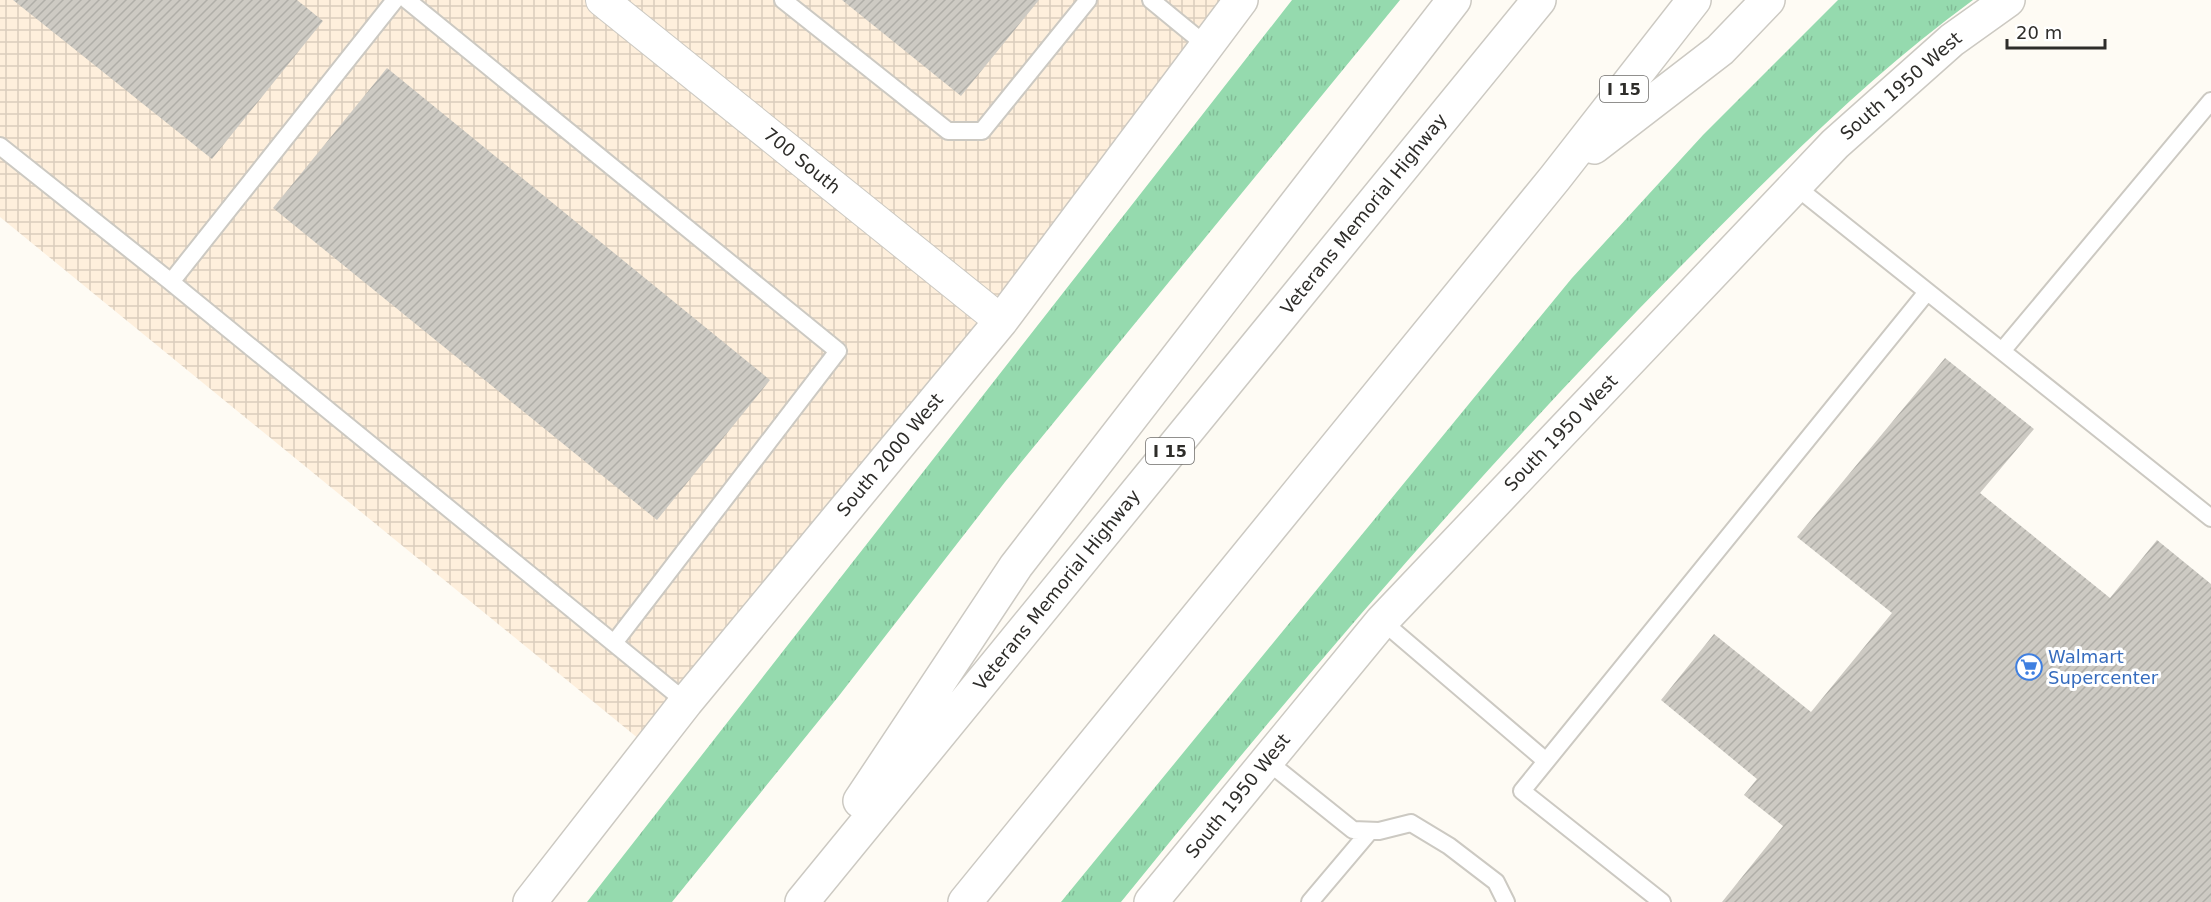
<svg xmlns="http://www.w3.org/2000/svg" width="2211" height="902" font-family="'DejaVu Sans',sans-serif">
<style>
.industrial{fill:url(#industrial-grid)}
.grass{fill:url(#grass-tufts)}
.building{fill:url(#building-hatch)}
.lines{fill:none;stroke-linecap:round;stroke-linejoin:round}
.lane-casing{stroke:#ccc9c2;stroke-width:20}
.street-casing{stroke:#ccc9c2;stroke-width:34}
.secondary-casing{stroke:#ccc9c2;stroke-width:36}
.highway-casing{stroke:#ccc9c2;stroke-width:36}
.lane{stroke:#fff;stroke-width:16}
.street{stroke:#fff;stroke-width:32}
.secondary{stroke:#fff;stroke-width:33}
.highway{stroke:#fff;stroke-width:33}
.labels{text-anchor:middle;stroke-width:6;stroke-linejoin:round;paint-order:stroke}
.shield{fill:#fff;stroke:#6d6c6a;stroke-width:1.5}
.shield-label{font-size:16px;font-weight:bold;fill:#2e2d2a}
.street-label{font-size:18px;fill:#2e2d2a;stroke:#fff}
.shop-label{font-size:18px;fill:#366cbe;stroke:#fff;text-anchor:start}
</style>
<defs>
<pattern id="industrial-grid" width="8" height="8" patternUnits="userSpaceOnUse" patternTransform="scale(1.5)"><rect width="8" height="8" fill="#feefdc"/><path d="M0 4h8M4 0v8" fill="none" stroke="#dacdbd"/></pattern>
<pattern id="grass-tufts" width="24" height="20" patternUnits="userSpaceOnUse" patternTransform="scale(1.5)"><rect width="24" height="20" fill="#95daae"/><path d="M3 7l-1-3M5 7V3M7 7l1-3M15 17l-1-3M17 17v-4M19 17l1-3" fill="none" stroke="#81bb96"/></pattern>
<pattern id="building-hatch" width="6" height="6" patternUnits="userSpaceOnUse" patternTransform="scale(1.5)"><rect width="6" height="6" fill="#cdcac3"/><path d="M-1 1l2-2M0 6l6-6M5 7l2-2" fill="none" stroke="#b0aea8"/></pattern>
</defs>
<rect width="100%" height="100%" fill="#fefbf4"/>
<path class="industrial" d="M0,0H1240L650,748L0,217Z"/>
<path class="grass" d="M1292,0H1400L1005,482L838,697L672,902H587Z
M1838,0H1973C1865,79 1772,174 1678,269C1480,470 1298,683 1121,902H1061L1572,278L1703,135Z"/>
<path class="building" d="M13,0H297L323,21L212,159Z
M842,0H1039L961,96Z
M387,68L770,380L657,520L273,208Z
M1945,358L2034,429L1980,493L2110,598L2157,540L2211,584V902H1722L1783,826L1744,795L1757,779L1661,700L1714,634L1811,712L1892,613L1797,537Z"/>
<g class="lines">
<g class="lane-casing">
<path id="lane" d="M395,0L171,282L686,702
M407,0L838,351L614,643
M783,0L948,131H982L1088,0
M1151,0L1207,46
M0,146L171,282
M1795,186L2211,518
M2002,351L2211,101
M1382,621L1546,761
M1267,761L1353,830L1379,831L1411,823L1449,846L1496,882L1506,902
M1310,902L1370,831
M1662,902L1522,791L1927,292"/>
</g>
<g class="street-casing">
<path id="street" d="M602,0L1001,321"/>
</g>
<g class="secondary-casing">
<path id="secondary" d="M530,902L686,702L1001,321L1241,0
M1151,902L1382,621L1835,144L1952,40L2008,0"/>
</g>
<g class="highway-casing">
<path id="highway" d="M1594,147L1720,50L1768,0
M860,801L1016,566L1454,0
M802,902L1539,0
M965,902L1555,178L1694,0"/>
</g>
<use href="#lane" class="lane"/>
<use href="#street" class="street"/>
<use href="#secondary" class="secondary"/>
<use href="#highway" class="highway"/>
</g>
<defs>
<g id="supermarket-ring" transform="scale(1.35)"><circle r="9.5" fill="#fff" stroke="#3f7fe0" stroke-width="1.5"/><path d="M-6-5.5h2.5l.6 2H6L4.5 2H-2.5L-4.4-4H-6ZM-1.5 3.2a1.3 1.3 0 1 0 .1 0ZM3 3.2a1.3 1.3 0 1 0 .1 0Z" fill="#3f7fe0"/></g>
</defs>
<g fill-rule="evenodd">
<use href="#supermarket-ring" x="2029" y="667"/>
</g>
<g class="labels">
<g class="shield">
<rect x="1600" y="76" width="48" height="26" rx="4.5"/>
<rect x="1146" y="438" width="48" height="26" rx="4.5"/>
</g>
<g class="shield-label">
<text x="1624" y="95">I 15</text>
<text x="1170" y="457">I 15</text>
</g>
<g class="street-label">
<text transform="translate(1901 86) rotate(-41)" y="6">South 1950 West</text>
<text transform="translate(802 161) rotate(39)" y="6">700 South</text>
<text transform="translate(1364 214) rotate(-51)" y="6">Veterans Memorial Highway</text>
<text transform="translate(1561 433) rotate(-46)" y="6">South 1950 West</text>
<text transform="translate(890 455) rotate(-50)" y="6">South 2000 West</text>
<text transform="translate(1057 590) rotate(-51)" y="6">Veterans Memorial Highway</text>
<text transform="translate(1238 796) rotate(-51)" y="6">South 1950 West</text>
</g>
<g class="shop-label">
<text x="2048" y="663">Walmart<tspan x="2048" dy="21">Supercenter</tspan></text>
</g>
</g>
<path d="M2007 39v9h98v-9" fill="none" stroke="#2e2d2a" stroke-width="3"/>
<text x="2016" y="39" font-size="18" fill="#2e2d2a" stroke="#ffffff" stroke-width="4.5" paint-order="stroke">20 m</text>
</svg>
